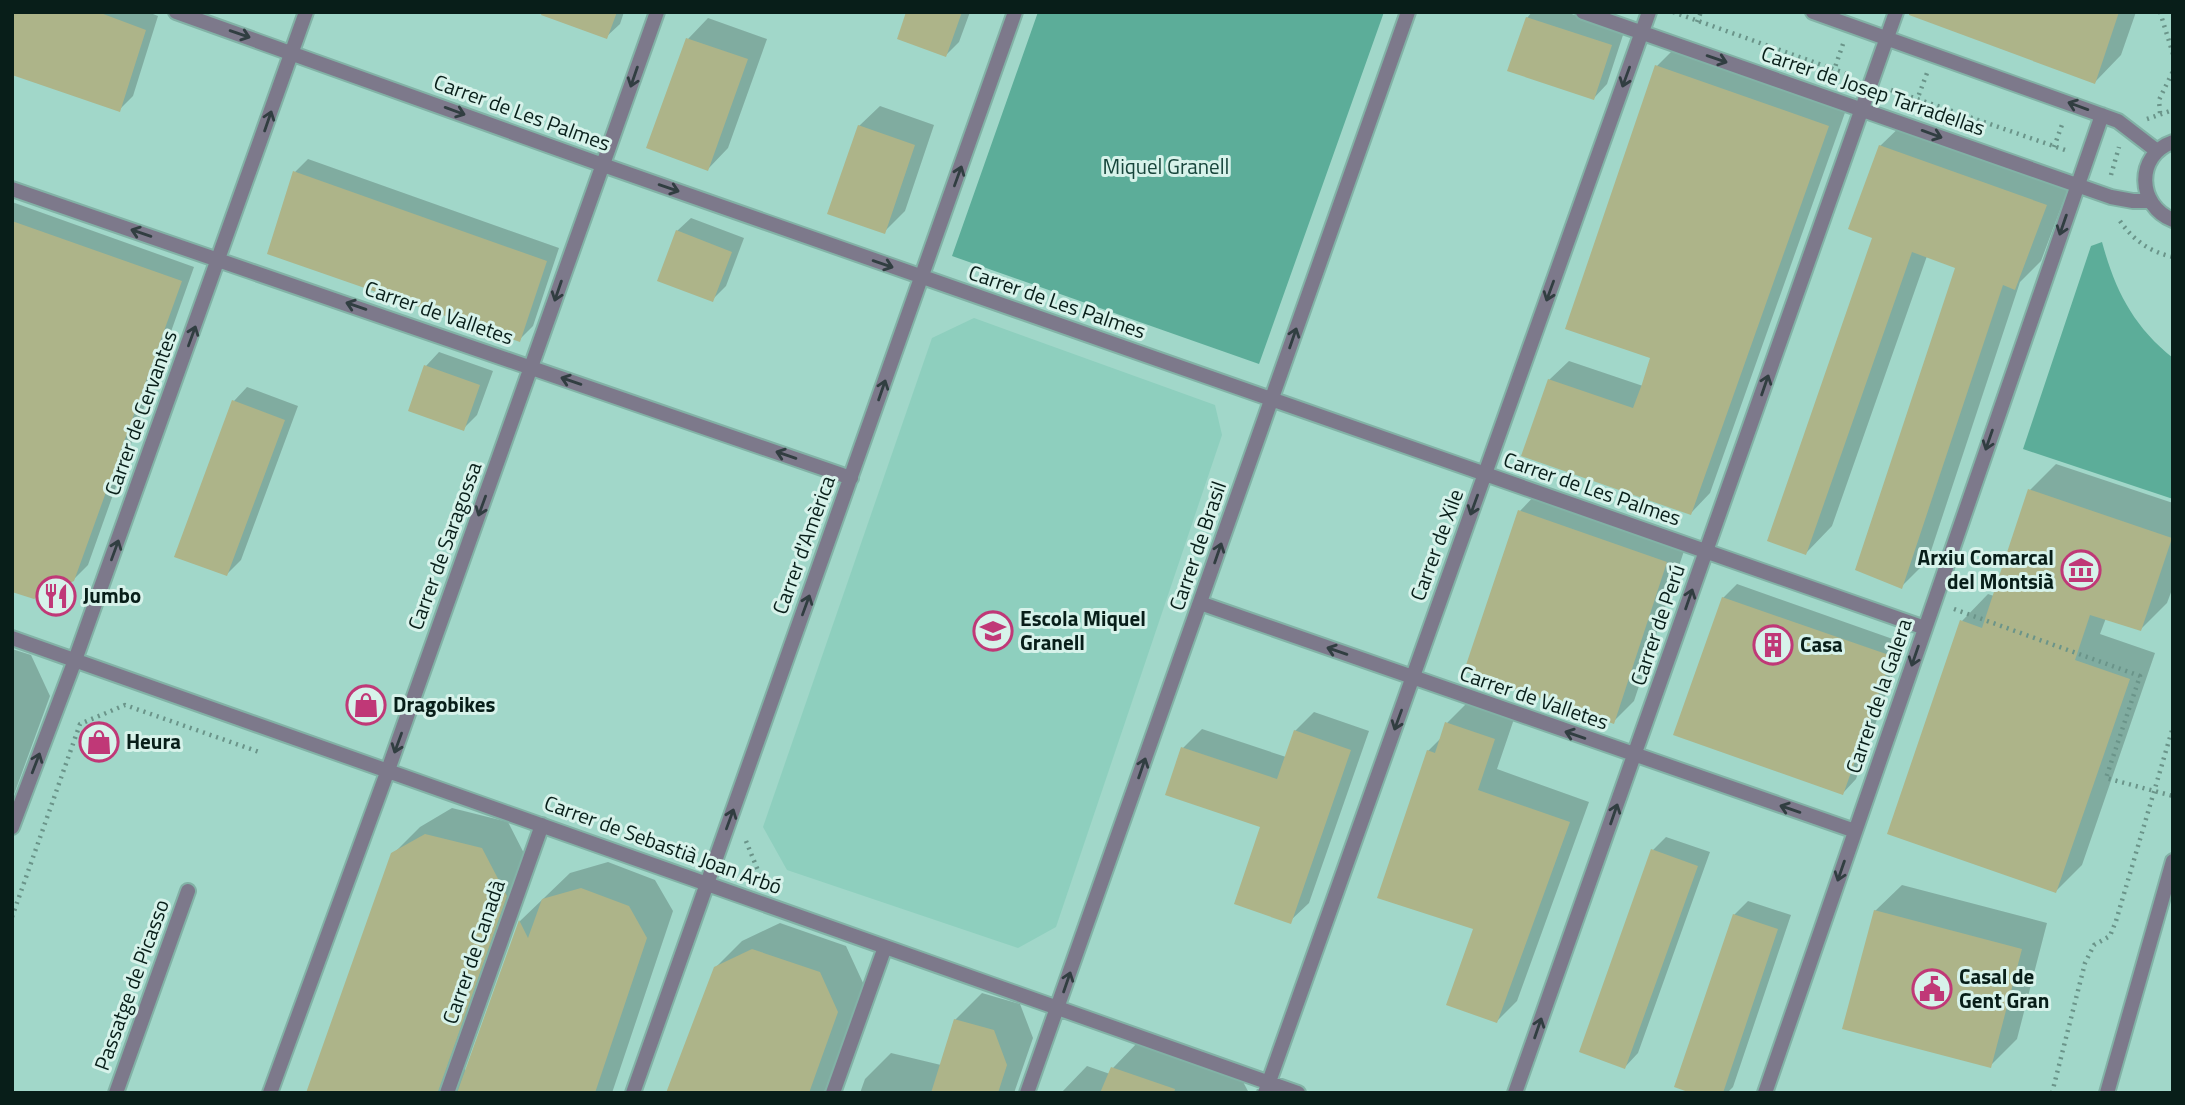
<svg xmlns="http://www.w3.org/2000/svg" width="2185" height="1105" font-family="'Titillium Web',sans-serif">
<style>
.built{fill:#8ecfbe}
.green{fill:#5cad99}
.shadow{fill:#0003}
.building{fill:#adb489}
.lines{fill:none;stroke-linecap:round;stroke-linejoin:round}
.minor-casing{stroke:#82b2a6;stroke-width:18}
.path{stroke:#6a9489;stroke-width:4.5;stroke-dasharray:2 5;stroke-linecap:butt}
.minor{stroke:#7d798b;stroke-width:14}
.oneway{stroke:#313e41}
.labels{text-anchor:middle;stroke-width:6;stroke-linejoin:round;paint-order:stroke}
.street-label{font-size:21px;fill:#081e19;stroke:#d7f2ea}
.park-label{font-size:21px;fill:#17453b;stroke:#d7f2ea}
.poi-label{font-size:21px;font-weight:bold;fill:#081e19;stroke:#d7f2ea;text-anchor:start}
</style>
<rect width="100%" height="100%" fill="#a1d7c9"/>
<path class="built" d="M974,318L1215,405L1222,435L1056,927L1018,948L787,870L763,827L932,338Z"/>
<path class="green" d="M1038,12H1384L1259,364L952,256Z
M2102,242C2115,290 2133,326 2173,358V499L2023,449L2091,246Z"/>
<path class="shadow" d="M12,12H148L158,16L133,96L119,110Z
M579,12H624L620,24L606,37Z
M908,12H970L959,42L946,55Z
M1532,12H1566L1624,32L1607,84L1594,98L1527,18Z
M1929,12H2136L2121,55L2095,82Z
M708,18L767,39L728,148L708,169L649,147L688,39Z
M1676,47L1847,107L1710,493L1691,513L1549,380L1569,361L1643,386L1653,357L1657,66Z
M880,106L934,125L905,211L884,232L859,126Z
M1907,120L2072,178L2041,261L2020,282L1928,560L1901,587L1957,267L1927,256L1832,526L1806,553L1874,237L1880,146Z
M308,159L559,248L533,326L519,340L295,172Z
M12,202L194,267L88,565L73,580L12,590Z
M691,218L744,238L726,286L712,300L677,231Z
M439,352L493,371L477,415L463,429L426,366Z
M247,387L298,406L241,560L227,574L234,401Z
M2056,464L2173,503V587L2167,603L2141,629L2106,618L2100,634L2155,653L2082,865L2056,891L1962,621L1988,594L1994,596L2030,490Z
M1540,490L1687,542L1634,701L1613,722L1520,511Z
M1737,584L1904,643L1856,779L1843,793L1723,598Z
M12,649L31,655L50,696L12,800Z
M1467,703L1514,719L1497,769L1589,802L1517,1001L1497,1021L1475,928L1428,751L1442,737L1447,723Z
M1314,712L1369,731L1309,903L1290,921L1262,826L1167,794L1183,748L1202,729L1286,757L1295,731Z
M452,808L508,822L532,869L464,1062L466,1074L520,921L570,873L608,862L655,880L673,911L612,1093H308L393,854L420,827Z
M1666,837L1710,852L1638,1053L1625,1067L1653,850Z
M1902,885L2047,923L2017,1039L1990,1066L1875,911Z
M1748,901L1791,915L1733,1087L1727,1093H1696L1734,915Z
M780,923L846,946L864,985L824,1093H668L715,968L742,941Z
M982,993L1020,1004L1033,1038L1014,1093H860L865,1079L891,1053L941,1065L955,1020Z
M1139,1041L1241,1078L1249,1093H1061L1087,1066L1110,1074L1113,1068Z"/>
<path class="building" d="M12,12H98L146,30L120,112L12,75Z
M542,12H617L607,39L541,15Z
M906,12H962L946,57L897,39Z
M1909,12H2119L2095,84L1909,15Z
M1526,17L1612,45L1594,100L1507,71Z
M686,38L748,59L708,171L646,148Z
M1655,65L1829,126L1691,515L1521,456L1548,379L1633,408L1642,384L1650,358L1565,329Z
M858,125L915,145L885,234L827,214Z
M1879,145L2047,205L2015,290L2003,285L1902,589L1855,570L1955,268L1912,252L1806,555L1767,541L1872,238L1848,229Z
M293,171L547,261L520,342L267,254Z
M12,221L182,281L74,581L34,599L12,592Z
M676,230L732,252L713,302L657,281Z
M424,365L480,385L464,431L408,411Z
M232,400L285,420L227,576L174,557Z
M2028,489L2172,538L2141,631L2090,615L2075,660L2130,679L2056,893L1887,834L1960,620L1982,628Z
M1518,510L1667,562L1614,724L1464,671Z
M1722,597L1892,656L1843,795L1673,735Z
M1445,722L1495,739L1478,790L1570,822L1497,1023L1446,1005L1473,929L1377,898L1427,750L1435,753Z
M1294,730L1351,750L1291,924L1234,904L1260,827L1165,795L1181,747L1277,779Z
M425,834L482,848L507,896L438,1093H306L391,853Z
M1651,849L1698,866L1625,1069L1579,1052Z
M581,888L629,906L647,938L595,1093H457L519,920L528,938L542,899Z
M1874,910L2022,949L1991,1068L1842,1029Z
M1733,914L1778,929L1723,1093H1691L1674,1087Z
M752,949L820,972L838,1012L809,1093H666L714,967Z
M954,1019L994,1030L1007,1065L998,1093H931Z
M1111,1067L1175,1089L1174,1093H1100Z"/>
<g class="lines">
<g class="minor-casing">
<path id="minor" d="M176,12L603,165L1925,628
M1583,12L2111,197L2133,201H2150
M1813,12L2118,121L2157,151
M2173,142C2135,155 2137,206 2173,220
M12,189L851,478
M1200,603L1855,831
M12,638L1298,1093
M12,827L75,660L306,12
M116,1093L188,891
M270,1093L388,770L657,12
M447,1093L542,825
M633,1093L1015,12
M833,1093L885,947
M1027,1093L1408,12
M1265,1093L1649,12
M1515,1093L1896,12
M1765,1093L2102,115
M2107,1093L2173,861"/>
</g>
<path class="path" d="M1673,12L1850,75
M2160,12L2173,54
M1697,22L1701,12
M1831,79L1843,44
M1891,90L2068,151
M1914,108L1927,73
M2160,113L2159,100L2173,71
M2147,119L2173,110
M2054,147L2063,122
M2111,175L2119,147
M2120,221C2133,240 2150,252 2173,257
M1954,609L2140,676L2106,778L2173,796
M746,841L761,878L760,882
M12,917L80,724L125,705L262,753
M2052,1093L2085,963L2094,945L2110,936L2116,921L2173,727"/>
<use href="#minor" class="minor"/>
</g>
<defs><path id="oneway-shaft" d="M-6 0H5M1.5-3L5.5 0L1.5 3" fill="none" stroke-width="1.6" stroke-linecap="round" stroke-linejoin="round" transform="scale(1.75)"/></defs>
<g class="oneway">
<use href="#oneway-shaft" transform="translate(240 34) rotate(19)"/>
<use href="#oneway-shaft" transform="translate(1717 59) rotate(19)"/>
<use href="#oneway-shaft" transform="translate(634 77) rotate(109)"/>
<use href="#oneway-shaft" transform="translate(1626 77) rotate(110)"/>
<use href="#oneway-shaft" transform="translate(2078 106) rotate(-160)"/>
<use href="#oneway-shaft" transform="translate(455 111) rotate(20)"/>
<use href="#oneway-shaft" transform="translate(268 121) rotate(-71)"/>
<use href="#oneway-shaft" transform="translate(1932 134) rotate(20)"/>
<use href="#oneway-shaft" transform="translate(958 176) rotate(-70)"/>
<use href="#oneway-shaft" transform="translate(669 188) rotate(19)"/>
<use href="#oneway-shaft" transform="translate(2063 225) rotate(109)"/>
<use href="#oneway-shaft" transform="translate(141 233) rotate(-161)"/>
<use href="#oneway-shaft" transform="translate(883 264) rotate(19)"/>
<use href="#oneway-shaft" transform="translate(558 291) rotate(109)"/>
<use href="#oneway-shaft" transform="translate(1550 291) rotate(110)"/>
<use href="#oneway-shaft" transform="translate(356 306) rotate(-161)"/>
<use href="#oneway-shaft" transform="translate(192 336) rotate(-70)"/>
<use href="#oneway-shaft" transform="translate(1293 338) rotate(-71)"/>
<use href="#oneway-shaft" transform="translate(571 381) rotate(-161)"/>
<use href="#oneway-shaft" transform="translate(1765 385) rotate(-71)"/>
<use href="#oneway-shaft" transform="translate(882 390) rotate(-71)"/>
<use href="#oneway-shaft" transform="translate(1989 440) rotate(109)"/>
<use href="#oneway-shaft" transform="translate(786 455) rotate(-161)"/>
<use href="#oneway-shaft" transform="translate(1474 505) rotate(110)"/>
<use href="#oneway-shaft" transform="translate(482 506) rotate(110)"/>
<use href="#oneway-shaft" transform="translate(115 550) rotate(-70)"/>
<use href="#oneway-shaft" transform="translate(1218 553) rotate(-71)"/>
<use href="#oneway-shaft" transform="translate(1689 599) rotate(-71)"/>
<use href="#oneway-shaft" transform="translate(806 605) rotate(-70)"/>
<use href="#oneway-shaft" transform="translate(1337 651) rotate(-161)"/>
<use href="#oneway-shaft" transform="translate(1915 656) rotate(109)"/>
<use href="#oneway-shaft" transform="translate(1398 720) rotate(110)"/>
<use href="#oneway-shaft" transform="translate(1575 735) rotate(-161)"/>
<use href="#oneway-shaft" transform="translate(398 743) rotate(110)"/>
<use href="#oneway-shaft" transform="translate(36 763) rotate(-69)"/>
<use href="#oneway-shaft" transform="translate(1142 768) rotate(-71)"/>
<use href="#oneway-shaft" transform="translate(1790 809) rotate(-161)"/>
<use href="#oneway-shaft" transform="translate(1614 814) rotate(-71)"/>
<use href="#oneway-shaft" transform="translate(730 819) rotate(-70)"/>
<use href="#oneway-shaft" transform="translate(1841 871) rotate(109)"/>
<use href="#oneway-shaft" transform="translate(1067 982) rotate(-71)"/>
<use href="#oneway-shaft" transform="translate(1538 1028) rotate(-71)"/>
</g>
<defs>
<g id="museum-ring" transform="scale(2.0125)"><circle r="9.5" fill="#d7f2ea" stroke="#c03877" stroke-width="1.5"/><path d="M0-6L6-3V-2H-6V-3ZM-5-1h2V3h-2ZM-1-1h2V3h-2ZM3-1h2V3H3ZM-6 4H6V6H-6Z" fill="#c03877"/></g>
<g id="restaurant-ring" transform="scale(2.0125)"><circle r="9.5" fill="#d7f2ea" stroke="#c03877" stroke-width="1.5"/><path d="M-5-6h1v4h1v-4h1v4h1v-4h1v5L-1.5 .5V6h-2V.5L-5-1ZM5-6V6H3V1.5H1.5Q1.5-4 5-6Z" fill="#c03877"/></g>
<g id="school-ring" transform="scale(2.0125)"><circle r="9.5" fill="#d7f2ea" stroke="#c03877" stroke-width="1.5"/><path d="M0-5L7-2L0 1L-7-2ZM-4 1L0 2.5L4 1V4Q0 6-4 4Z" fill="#c03877"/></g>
<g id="building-ring" transform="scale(2.0125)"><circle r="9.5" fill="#d7f2ea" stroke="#c03877" stroke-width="1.5"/><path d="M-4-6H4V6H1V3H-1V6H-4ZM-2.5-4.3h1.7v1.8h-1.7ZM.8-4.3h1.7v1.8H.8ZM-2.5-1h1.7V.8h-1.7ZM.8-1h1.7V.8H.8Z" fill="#c03877"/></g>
<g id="shop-ring" transform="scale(2.0125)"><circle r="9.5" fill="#d7f2ea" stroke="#c03877" stroke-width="1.5"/><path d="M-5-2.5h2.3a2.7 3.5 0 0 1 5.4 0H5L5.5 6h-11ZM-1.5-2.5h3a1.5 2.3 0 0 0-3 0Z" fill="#c03877"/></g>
<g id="civic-ring" transform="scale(2.0125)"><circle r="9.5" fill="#d7f2ea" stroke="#c03877" stroke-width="1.5"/><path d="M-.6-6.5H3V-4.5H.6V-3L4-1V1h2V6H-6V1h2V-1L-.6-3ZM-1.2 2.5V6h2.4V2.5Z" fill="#c03877"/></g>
</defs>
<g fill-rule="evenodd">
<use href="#museum-ring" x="2081" y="570"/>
<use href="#restaurant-ring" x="56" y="596"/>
<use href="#school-ring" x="993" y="631"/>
<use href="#building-ring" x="1773" y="645"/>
<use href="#shop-ring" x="366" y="705"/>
<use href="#shop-ring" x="99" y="742"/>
<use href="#civic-ring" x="1932" y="989"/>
</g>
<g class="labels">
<g class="street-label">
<text transform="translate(1873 91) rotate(19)" y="7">Carrer de Josep Tarradellas</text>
<text transform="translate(522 113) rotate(20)" y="7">Carrer de Les Palmes</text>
<text transform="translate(1057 302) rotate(19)" y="7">Carrer de Les Palmes</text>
<text transform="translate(439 313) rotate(19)" y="7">Carrer de Valletes</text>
<text transform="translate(141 413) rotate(-70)" y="7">Carrer de Cervantes</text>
<text transform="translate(1592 489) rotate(19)" y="7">Carrer de Les Palmes</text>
<text transform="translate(804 545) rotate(-70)" y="7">Carrer d'Amèrica</text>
<text transform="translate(1437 545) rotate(-70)" y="7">Carrer de Xile</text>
<text transform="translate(445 546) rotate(-70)" y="7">Carrer de Saragossa</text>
<text transform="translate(1198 546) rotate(-71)" y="7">Carrer de Brasil</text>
<text transform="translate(1658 625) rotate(-71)" y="7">Carrer de Perú</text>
<text transform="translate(1879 696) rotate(-71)" y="7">Carrer de la Galera</text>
<text transform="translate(1534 698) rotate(19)" y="7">Carrer de Valletes</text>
<text transform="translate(663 845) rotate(20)" y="7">Carrer de Sebastià Joan Arbó</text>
<text transform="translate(474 952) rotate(-71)" y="7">Carrer de Canadà</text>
<text transform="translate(132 985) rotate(-70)" y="7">Passatge de Picasso</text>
</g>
<g class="park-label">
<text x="1166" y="174">Miquel Granell</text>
</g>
<g class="poi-label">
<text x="2054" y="565" text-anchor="end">Arxiu Comarcal<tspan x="2054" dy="24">del Montsià</tspan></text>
<text x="83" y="603">Jumbo</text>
<text x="1020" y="626">Escola Miquel<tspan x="1020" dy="24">Granell</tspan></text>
<text x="1800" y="652">Casa</text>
<text x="393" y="712">Dragobikes</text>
<text x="126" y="749">Heura</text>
<text x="1959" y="984">Casal de<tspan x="1959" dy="24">Gent Gran</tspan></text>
</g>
</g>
<rect width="2185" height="1105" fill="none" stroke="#081e19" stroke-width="28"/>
</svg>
